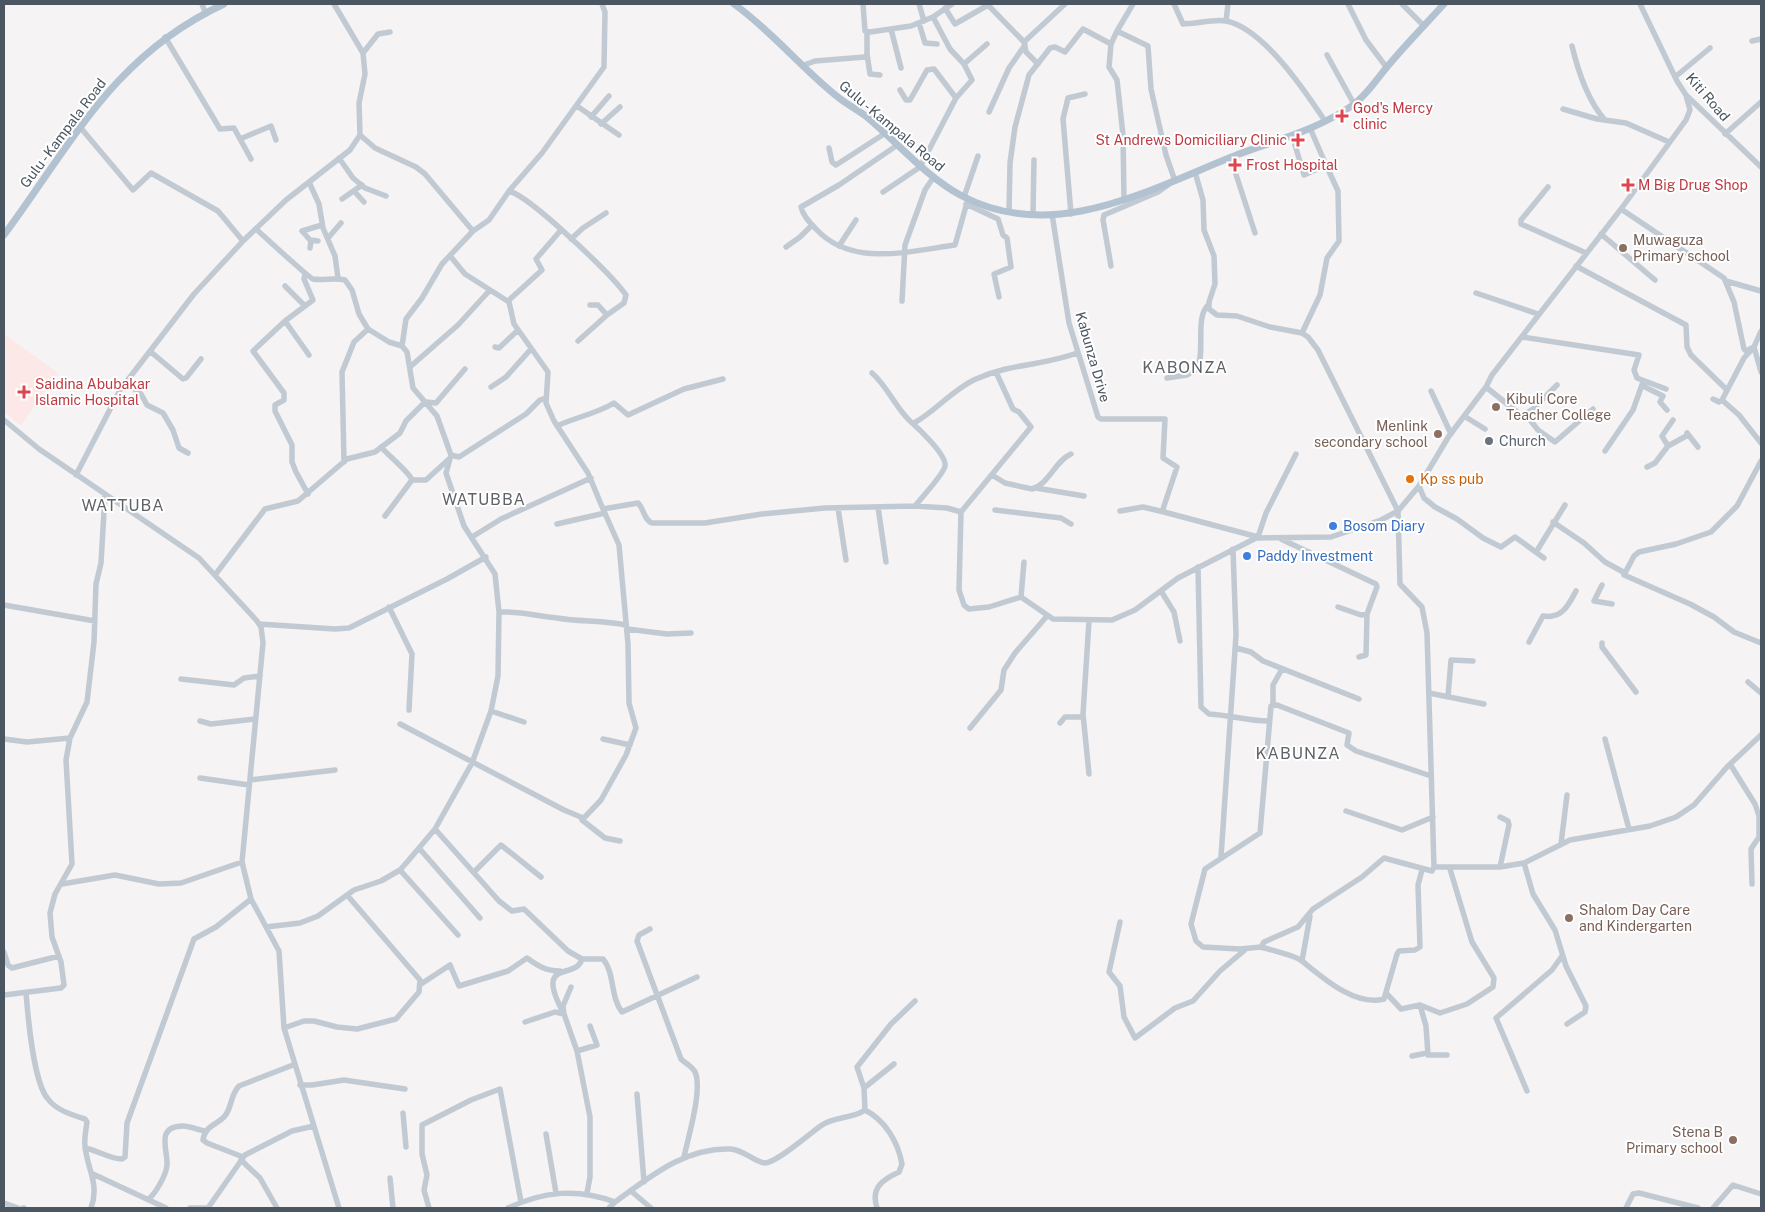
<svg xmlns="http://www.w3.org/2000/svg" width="1765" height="1212" font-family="'Public Sans',sans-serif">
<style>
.medical{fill:#fce8e6}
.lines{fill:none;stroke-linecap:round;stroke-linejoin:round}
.minor{stroke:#c1cad2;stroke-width:5.5}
.major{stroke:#b3c2d1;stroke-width:7}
.health-dot{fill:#e0444e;stroke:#fff;stroke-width:2}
.education-dot{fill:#8d6e63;stroke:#fff;stroke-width:2}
.worship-dot{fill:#6b7280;stroke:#fff;stroke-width:2}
.food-dot{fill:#e8710a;stroke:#fff;stroke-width:2}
.shop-dot{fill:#3f7fe0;stroke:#fff;stroke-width:2}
.labels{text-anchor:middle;stroke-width:4;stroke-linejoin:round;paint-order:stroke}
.street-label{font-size:14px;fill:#4a5661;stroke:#fff}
.health-label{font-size:14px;fill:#be3a42;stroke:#fff;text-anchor:start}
.education-label{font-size:14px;fill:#785e54;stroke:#fff;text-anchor:start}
.worship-label{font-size:14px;fill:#5b616d;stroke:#fff;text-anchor:start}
.food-label{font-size:14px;fill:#c56008;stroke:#fff;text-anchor:start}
.shop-label{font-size:14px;fill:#366cbe;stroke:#fff;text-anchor:start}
.quarter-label{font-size:16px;letter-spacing:1px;fill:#5f6368;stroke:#fff}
</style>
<rect width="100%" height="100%" fill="#f5f3f3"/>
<path class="medical" d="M4,334L58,373L21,425L4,412Z"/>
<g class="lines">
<path class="minor" d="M202,4L205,12
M863,4L865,31L870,32L911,26L933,17L952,4
M919,4L924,21
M1174,4L1183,24C1196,24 1213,19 1226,21C1263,28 1305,91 1325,121
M1348,4L1366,40L1387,68
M1402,4L1424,26
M1640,4L1677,81L1686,95L1761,167
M945,8L955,24L988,5L1024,42L1026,52L1038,64
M1226,21L1228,4
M919,23L925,43L937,44
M891,29L901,68
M1117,31L1133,4
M165,37L220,129L234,128L251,159
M1752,41L1761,39
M1024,42L1065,4
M1572,46C1578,71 1587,99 1604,119
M363,53L378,34L390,32
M867,54L870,74L880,75
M1327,55L1354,104
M964,64L987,44
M804,65L815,61L865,57L867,54V32
M1675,77L1710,48
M900,90L906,100H910L927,70L934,69L956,98
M577,106L619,135
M1563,109L1597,119L1626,123L1669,142
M989,112L1009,68L1025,45
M591,117L609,96
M601,124L620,107
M80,127L133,190L151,173L218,211L243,241
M1310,128L1326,165
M1725,134L1761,102
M360,135L375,148L416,167L425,174L473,231
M1292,135L1304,175L1326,165L1338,191L1339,241L1327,258L1320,295L1302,333
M240,139L271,126L276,140
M896,146L839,185L801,207C803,216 810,223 816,229C852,268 910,251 955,245L968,199
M829,148L832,162L836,165L884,134
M1234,156L1232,162L1255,233
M339,158L353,178L365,188L386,196
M1195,172L1203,200L1204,230L1214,256L1215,284L1209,302V309L1217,315L1237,316L1270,327L1302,333L1308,337L1318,350L1398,511L1400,584L1422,607L1427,633L1434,867L1432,871L1384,858L1362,877L1313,909L1298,927L1264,942L1261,947L1240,949L1203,947L1196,941L1191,924L1205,869L1260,833L1271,706L1277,705L1349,733L1347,745L1356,751L1431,776
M309,182L319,204L323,228L335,256L338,278
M1548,187L1521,220V224L1586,253
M354,191L364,202
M509,191L542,153L604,67L605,12L602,4
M883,192L920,167L956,98L972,80L964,64L950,49L933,17
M964,197L978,156
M342,199L362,185
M1124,200L1123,135L1117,80L1109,67L1111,44L1117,31L1148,46L1151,89L1166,155L1175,181
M966,204L998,219L1003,235L1007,238L1011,267L994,274L999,297
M1621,209L1724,278L1734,302L1744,349L1746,351L1754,347L1761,372
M1009,212L1010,163L1015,127L1029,75L1050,48L1055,47L1065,52L1083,29L1111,44
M1033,214L1034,160
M1052,214L1069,323L1098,417L1101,419H1165L1163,458L1177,467L1163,509L1164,512L1258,537L1266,513L1296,454
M1071,214L1063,119L1068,98L1085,94
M257,230C264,236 309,278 313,279C323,281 334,277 345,280L352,290L359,314L368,329L389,342L402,346L407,352L413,388L437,416L451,455L446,473L464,526L495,574L499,612L498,676L491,711L472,763L435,829L408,861L400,870L381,881L354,890L318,916L300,923L266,927
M1601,234L1655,280
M328,238L341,223
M571,239L583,228L606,213
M318,241L310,240L302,231L322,225
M839,246L856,220
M786,247L800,237L812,225
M310,248L311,241
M451,257L465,274L509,302L514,324L548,372L546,403L554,421L588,473L603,509L638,503C644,509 644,520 652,523H705L762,514L825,508L915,506L947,508L961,512
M1111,266L1103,220L1104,215L1158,192L1168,185
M1576,266L1686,325L1687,347L1691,355L1727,390
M305,274L304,279L313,300L285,321L309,355
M1726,281L1761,291
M285,286L305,306
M1476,293L1538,314
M508,301L542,270L536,259L561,230
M902,301L905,245L925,190L933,178
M285,321L253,351L284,393V400L275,405V411L292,445V462L296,472L308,494
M1522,337L1639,355L1634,370L1637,378L1666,389
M578,341L607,315
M402,346L406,319L422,298L442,264L473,231L489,220L509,191C531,197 612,275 626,295L624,303L607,315L598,305H590
M495,347L499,348L518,330
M151,352L183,379L186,378L201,359
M411,366L458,325L490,290
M996,372L1013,409L1019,412L1031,427L961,512L959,590L964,605L969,609L989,607L1021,597L1053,619L1112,620L1135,610L1178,578L1256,538L1331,537L1381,520L1398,511L1419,486L1449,436L1486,387L1492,375L1621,209L1686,120L1690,110L1686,95
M872,373C888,387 895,407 910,421C918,428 947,455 945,466C944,474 921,498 915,506
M1167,378L1187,375L1197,369C1206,352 1194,317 1209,304
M126,383L141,394L147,405L163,413L173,430L179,448L188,453
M491,387L506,377L531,349
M1486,387L1522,416L1533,409L1557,385
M1431,391L1451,434
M1713,399L1719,402L1722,400L1739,415L1761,443
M1722,400L1744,358L1754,347L1761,331
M426,402L436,403L465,369
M1526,415L1538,430L1555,442L1593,409
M1464,416L1485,429
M4,420L39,449L199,558L257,621L261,627L263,643L242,862L251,899L279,951L284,1028L339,1208
M914,423C936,411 953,389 976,379C1011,363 1043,366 1077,353
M557,426C576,417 596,414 614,403L628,415L684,389L723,379
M1687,433L1698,447
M1668,446L1662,436L1673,420
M381,447C388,455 410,473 412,480L385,516
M1605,451L1633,410L1643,382L1645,387L1663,396L1660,402L1667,410
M451,455L459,457L526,414L540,400L546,398
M1761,461L1737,506L1711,532L1676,544L1639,552L1634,556L1624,575L1690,604L1714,617L1734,632L1761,643
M344,462L342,372L354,342L368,329
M1647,467L1655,463L1668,446L1688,435
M76,475L120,390L194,294L243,241L286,200L350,150L360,135L359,103L365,74L363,53L334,4
M992,475L1005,483L1032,489C1049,484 1055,461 1071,454
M412,480H426L449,459
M1419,486L1424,498L1435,507L1457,519L1483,538L1501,547L1515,537L1544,558
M1036,488L1084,496
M878,507L886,562
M838,508L846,560
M603,509L619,545L628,644L629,703L636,728L626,755L601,800L582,820L605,838L620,841
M995,510L1061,518L1071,524
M1120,511L1143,507L1164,512
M1553,522L1584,543L1605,562L1625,573
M557,524L605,513
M472,537L501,519L591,478
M1281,539L1376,584L1377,587L1367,614L1361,615L1338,607
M1538,549L1565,505
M1198,567L1201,707L1209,714C1230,715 1248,721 1268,721
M215,575L265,509L298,501L347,459L375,452L400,433L406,421L425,402
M1602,585L1594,601L1612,604
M1161,591L1174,612L1180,641
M1021,597L1024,562
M4,605L95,621
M389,607L412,654L409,710
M499,612C519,611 537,616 557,618C580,622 603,620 626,625
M259,624L335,629L349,628L447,579L486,557
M627,629L667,634L691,633
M1529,642L1543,616C1562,619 1568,606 1576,591
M1602,643V647L1636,692
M1236,648L1251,652L1263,661L1359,699
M1359,657L1366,655L1367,614
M181,679L234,685L244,678L260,676
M1748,682L1761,693
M1429,693L1484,704
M1448,697L1451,660L1473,661
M1273,705V685L1282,669
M491,711L524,722
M200,721L211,724L255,719
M1060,723L1065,717H1083
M400,724L564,810L583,818
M970,728L1001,690L1004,670L1015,653L1047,616
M4,739L27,742L70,738
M603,739L630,745
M1605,739L1629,829
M1730,764L1755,804L1759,816V837L1751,849L1752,884
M1089,774L1083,714L1089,621
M200,778L249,785
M250,780L335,770
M1346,811L1402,830L1433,817
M435,829L499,901L512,911L524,909L568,951L582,959H603C615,973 610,997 622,1012L697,977
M1561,844L1567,795
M419,848L480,918
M1221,857L1236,635L1233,549
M1524,863L1533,894L1555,930L1566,966L1586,1006L1585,1012L1567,1024
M1434,867H1500L1524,863L1570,840L1650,826L1676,817L1694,805L1727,767L1761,735
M1500,867L1509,825L1508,821L1500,817
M400,870L458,935
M474,872L501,845L541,877
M62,884L115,875L159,884L181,883L242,862
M1120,922L1109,972L1120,986L1124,1017L1135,1038L1175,1008L1193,1001L1220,971L1246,949
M650,929L639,935L637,941L681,1059C685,1063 693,1067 695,1072C703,1089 688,1138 684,1157
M1261,947C1271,950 1294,955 1302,961C1322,977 1355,1007 1384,999L1397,954L1399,951L1415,950L1420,947L1418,885L1422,870
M4,952L8,965L12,968L59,956
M1302,961L1310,916
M421,984L450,965L459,986L508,971L527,958C538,966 546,971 560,971
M571,987L563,1006L564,1014C533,957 576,981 582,959
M26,993C28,1016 33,1082 48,1099C56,1110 72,1115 85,1119L87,1122C86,1130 84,1138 85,1146C87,1169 100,1184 91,1208
M1387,994L1401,1009L1420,1005L1440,1013L1467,1004L1493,987L1494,978L1472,942L1450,869
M4,995L61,988L64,985L61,962L52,937L50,913L55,894L72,864L66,760L70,738L87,702L94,642L96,584L101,563L105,494
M1420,1005L1426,1026L1428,1055H1447
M525,1022L555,1012L564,1014L577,1051
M284,1028L304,1021H314L337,1027L357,1029L396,1019L419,992L420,980L347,895
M1412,1056L1427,1053
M300,1085H312L344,1080L405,1089
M864,1088L894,1064
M1527,1091L1496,1018L1552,970L1562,956
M637,1094L644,1182
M865,1110C885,1120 898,1142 902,1164L899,1172C884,1179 870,1187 877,1208
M403,1113L406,1147
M546,1134L556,1193
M85,1148C97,1150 110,1159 122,1159L125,1157L127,1123L194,939L216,927L251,899
M243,1157L207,1143L203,1140C205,1126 215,1126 224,1117C232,1109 230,1095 239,1086L293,1065
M241,1160L260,1178L277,1208
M93,1174L166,1208
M390,1178L393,1208
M631,1191L651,1208
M587,1193L590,1177V1117L577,1051L597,1045L590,1026
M149,1199C156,1192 166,1176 167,1165C168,1150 155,1126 183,1126C190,1126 198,1130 205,1131
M4,1203L18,1208
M23,1208H24
M190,1208H209
M208,1208L245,1155L292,1131L314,1126
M429,1208L424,1190L427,1175L422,1154V1125L471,1100L500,1089L521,1202
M508,1208C544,1191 578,1188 615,1202C650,1177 685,1147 731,1149C744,1150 756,1163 765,1163C778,1162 810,1133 822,1125C836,1116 852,1119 865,1110L864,1088L857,1067L891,1024L915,1001
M609,1208L615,1202
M1626,1208L1633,1194L1639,1193L1698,1208
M1713,1208L1733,1185L1761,1194"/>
<path class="major" d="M734,4C772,31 802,69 839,98C848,105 858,110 867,117C899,144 925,176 962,196C1055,245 1152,188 1239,154C1277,140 1319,129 1353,105C1367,95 1376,80 1387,67C1405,45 1425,25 1444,4
M4,235C72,143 114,55 224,4"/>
</g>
<g class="health-dot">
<path d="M1339.5 108.5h5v5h5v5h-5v5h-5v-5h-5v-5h5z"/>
<path d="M1295.5 132.5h5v5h5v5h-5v5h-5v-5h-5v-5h5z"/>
<path d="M1232.5 157.5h5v5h5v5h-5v5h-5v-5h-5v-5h5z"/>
<path d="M1625.5 177.5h5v5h5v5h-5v5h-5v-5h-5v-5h5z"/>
<path d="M21.5 384.5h5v5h5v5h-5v5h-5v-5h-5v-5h5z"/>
</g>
<g class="education-dot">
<circle cx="1623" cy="248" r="5"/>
<circle cx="1496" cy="407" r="5"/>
<circle cx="1438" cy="434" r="5"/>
<circle cx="1569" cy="918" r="5"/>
<circle cx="1733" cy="1140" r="5"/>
</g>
<circle class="worship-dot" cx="1489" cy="441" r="5"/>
<circle class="food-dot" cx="1410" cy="479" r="5"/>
<g class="shop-dot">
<circle cx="1333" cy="526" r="5"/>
<circle cx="1247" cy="556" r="5"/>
</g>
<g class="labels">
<g class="street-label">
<text transform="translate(1708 97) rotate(49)" y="5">Kiti Road</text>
<text transform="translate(892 126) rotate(40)" y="5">Gulu - Kampala Road</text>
<text transform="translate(63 133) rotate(-53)" y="5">Gulu - Kampala Road</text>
<text transform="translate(1093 357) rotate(74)" y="5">Kabunza Drive</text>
</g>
<g class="health-label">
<text x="1353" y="113">God's Mercy<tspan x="1353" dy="16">clinic</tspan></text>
<text x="1287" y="145" text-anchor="end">St Andrews Domiciliary Clinic</text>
<text x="1246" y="170">Frost Hospital</text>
<text x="1638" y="190">M Big Drug Shop</text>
<text x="35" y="389">Saidina Abubakar<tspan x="35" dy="16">Islamic Hospital</tspan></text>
</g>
<g class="education-label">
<text x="1633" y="245">Muwaguza<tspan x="1633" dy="16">Primary school</tspan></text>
<text x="1506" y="404">Kibuli Core<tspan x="1506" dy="16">Teacher College</tspan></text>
<text x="1428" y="431" text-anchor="end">Menlink<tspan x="1428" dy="16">secondary school</tspan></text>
<text x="1579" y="915">Shalom Day Care<tspan x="1579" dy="16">and Kindergarten</tspan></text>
<text x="1723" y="1137" text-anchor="end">Stena B<tspan x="1723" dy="16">Primary school</tspan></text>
</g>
<g class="worship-label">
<text x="1499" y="446">Church</text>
</g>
<g class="food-label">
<text x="1420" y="484">Kp ss pub</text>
</g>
<g class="shop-label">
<text x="1343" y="531">Bosom Diary</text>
<text x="1257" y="561">Paddy Investment</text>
</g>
<g class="quarter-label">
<text x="1185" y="373">KABONZA</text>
<text x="484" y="505">WATUBBA</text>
<text x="123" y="511">WATTUBA</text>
<text x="1298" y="759">KABUNZA</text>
</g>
</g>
<rect width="1765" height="1212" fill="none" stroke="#4a5661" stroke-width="10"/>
</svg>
